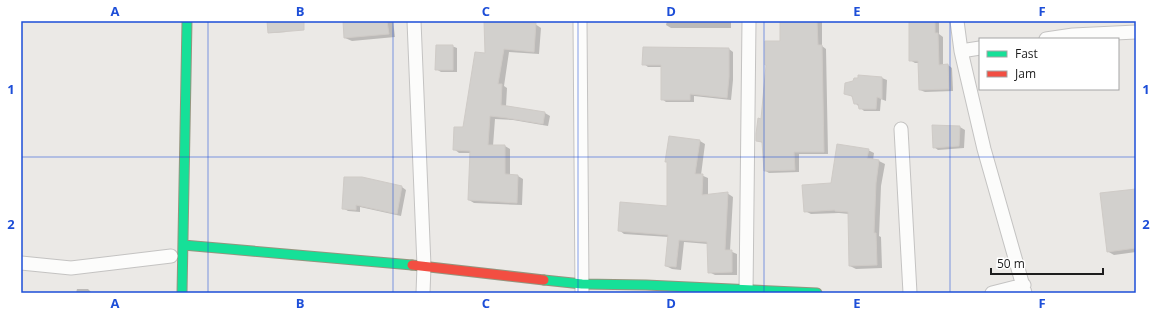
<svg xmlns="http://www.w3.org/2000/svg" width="1157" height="314" font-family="'Open Sans',sans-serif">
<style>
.shadow{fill:#0003}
.building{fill:#d2d0cd;stroke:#cfcbc7}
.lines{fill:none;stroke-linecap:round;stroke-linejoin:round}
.street-casing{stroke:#c4c3c2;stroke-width:15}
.fast-casing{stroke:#94957e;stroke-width:11}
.jam-casing{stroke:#94957e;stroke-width:11}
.street{stroke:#fcfcfb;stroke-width:13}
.fast{stroke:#16e098;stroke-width:9}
.jam{stroke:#f24e42;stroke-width:9}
.grid{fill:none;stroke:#1d4ed8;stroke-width:1;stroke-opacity:0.55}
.neatline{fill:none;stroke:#1d4ed8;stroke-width:1.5}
.grid-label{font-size:13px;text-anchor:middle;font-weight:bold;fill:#1d4ed8}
</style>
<rect width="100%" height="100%" fill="#ebe9e6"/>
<path class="shadow" d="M268,21H285L286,32L271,33L269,32Z
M344,21H393L395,37L352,41L345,38Z
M485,21H507V22L535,24L541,28L539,54L509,52L504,86L507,88L506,106L545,113L550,116L548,126L513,120L495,119L493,146H505L510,149V176H518L523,179L522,205L474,203L469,200L471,153H459L454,149L464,128L486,54Z
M667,21H731V28H671L666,25Z
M781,21H822V46L826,49L828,154H799V172L769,173L764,170L763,143L757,140L781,42Z
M909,21H939V34L943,37V65H948L952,68L953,91L925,92L920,90L919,63H915L910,60Z
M452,46L457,48V72H441L436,69Z
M729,49L733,52V80L731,100L694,96V102H666L662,99V67H648L644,64Z
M859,76L882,78L887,80L886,101L881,99L880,111H864L855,103L853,97L845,93L854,82L858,79Z
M933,126L960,127L965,130L964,148L938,150L934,147Z
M700,141L705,144L701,175L708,178V196L727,193L733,197L730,251L737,254V275H715L709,272L708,244L684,242L681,270L672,269L666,266L669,237L624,234L619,230L668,207Z
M868,150L874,153L873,160L879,161L885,164L881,186L879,236L881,237L882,268L856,269L850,266L849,214L839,213L811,214L805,211Z
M362,178L402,187L406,190L401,216L360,207V212L348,211L343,208Z
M1136,190V252L1114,255L1107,251Z
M77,289H88L92,293H76Z"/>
<path class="building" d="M267,21H304V30L268,33Z
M343,21H387L389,34L344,38Z
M484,21L536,23L534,52L504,49L498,84H502L501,105L545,112L543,124L507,118L490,116L488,145H505V174L518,175L517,203L468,200L470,151L453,150L454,127H463L475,52L485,53Z
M780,21H817L818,45H822L824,152H794L795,170L764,171L762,142L756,141V134L758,118L761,119L766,65H765V41H780Z
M909,21H935V33H938L939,65L948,64L949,89L919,90L918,61H909Z
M436,45H453V70H435Z
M643,47L729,48V77L727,98L690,94V100H661V65H642Z
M858,75L882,77V99L877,97L876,109H859L858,104H854L852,96L844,94L845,83L853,81L854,78H858Z
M932,125L960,126L959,146L933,148Z
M669,136L700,140L695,174H703L702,195L728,192L725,250H732V272L708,273L707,242L679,240L676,267L665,266L668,235L618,231L620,202L667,206V162H665Z
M837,144L869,149L867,158L879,160L876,183L874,233H876L877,265L849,266L848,212L835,211V210L804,212L802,185L831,183Z
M344,177H362L402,186L397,214L356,205V210L342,209Z
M1136,189V248L1107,252L1100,193Z"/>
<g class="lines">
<g class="street-casing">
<path id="street" d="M414,21L424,266L423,293
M580,21L582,291
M957,21L961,51L984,149L1025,293
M1046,39L1073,35L1136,32
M961,51L980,48
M901,129L910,293
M21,263L71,268L171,256
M746,293L749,21
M992,293L1024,285"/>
</g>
<g class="fast-casing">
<path id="fast" d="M183,245L412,265
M544,280L582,284L646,285L817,293
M182,293L187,21"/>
</g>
<g class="jam-casing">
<path id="jam" d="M412,265L544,280"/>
</g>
<use href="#street" class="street"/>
<use href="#fast" class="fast"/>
<use href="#jam" class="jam"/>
</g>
<path class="grid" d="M208,21V293M393,21V293M578,21V293M764,21V293M950,21V293M21,157H1136"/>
<rect width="1157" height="314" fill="none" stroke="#ffffff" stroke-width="44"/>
<rect x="979" y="38" width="140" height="52" fill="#ffffff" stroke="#a5a5a5"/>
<rect x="987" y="51" width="20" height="6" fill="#16e098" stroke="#a5a5a5"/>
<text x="1015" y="58" font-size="12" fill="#1d1d1d">Fast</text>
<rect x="987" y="71" width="20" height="6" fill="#f24e42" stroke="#a5a5a5"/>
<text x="1015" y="78" font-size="12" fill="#1d1d1d">Jam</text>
<path d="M991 268v6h112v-6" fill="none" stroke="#1d1d1d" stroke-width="2"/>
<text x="997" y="268" font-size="12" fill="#1d1d1d" stroke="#ffffff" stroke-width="3" paint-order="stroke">50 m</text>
<rect x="22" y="22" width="1113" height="270" class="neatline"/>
<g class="grid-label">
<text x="115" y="16">A</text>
<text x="300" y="16">B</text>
<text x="486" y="16">C</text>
<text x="671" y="16">D</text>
<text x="857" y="16">E</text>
<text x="1042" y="16">F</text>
<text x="11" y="94">1</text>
<text x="1146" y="94">1</text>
<text x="11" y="229">2</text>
<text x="1146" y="229">2</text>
<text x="115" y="308">A</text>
<text x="300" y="308">B</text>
<text x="486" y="308">C</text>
<text x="671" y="308">D</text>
<text x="857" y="308">E</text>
<text x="1042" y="308">F</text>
</g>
</svg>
